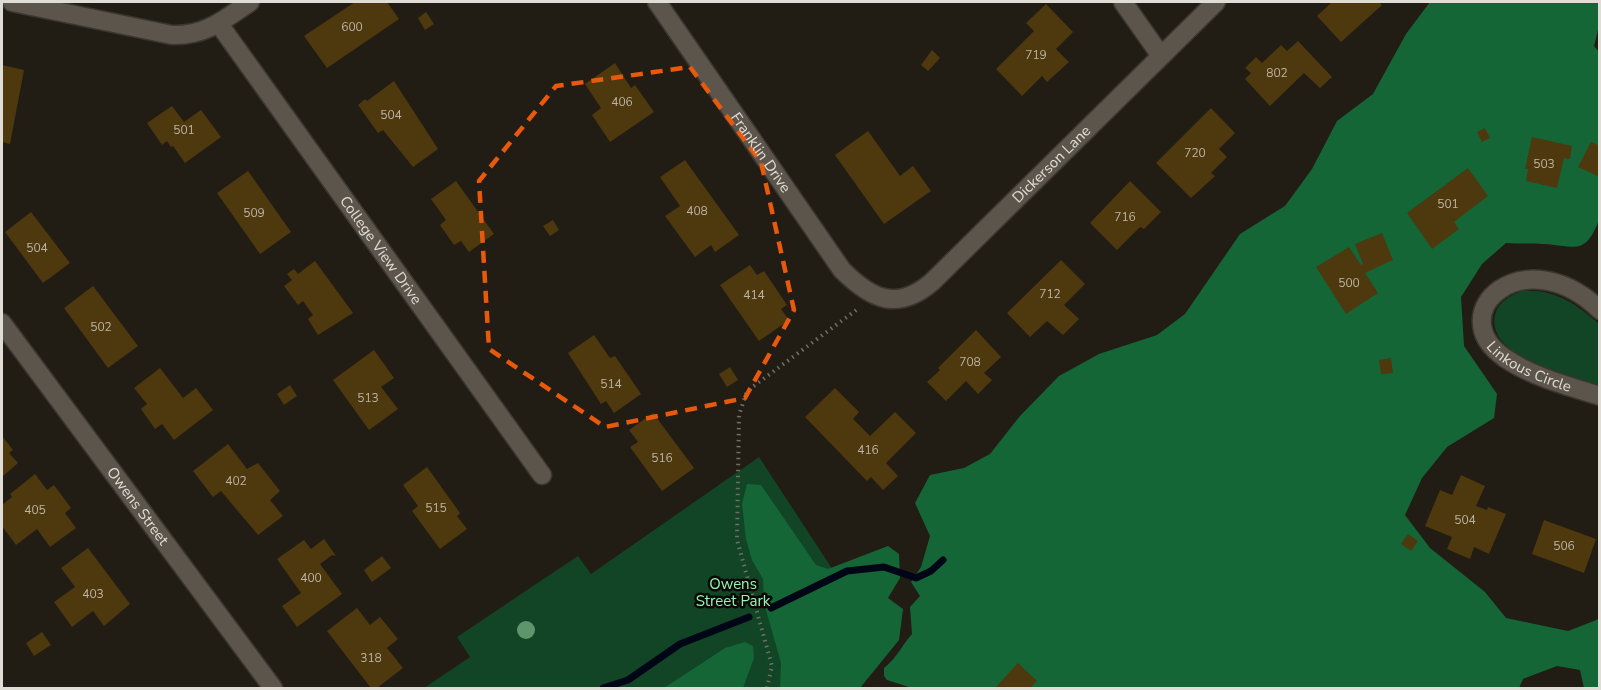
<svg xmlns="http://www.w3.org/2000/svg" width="1601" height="690" font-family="'Nunito Sans',sans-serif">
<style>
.green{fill:#114526}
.forest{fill:#146637}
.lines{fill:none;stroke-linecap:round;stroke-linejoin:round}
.stream{stroke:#000616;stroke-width:7}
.building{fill:#4e380e}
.minor-casing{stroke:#3b3631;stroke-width:21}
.path{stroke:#726e66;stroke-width:4;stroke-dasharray:1.5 4.5;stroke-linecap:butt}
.minor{stroke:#5c554b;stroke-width:18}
.tree{fill:#5f956a}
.marked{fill:none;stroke:#e8590c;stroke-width:4.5;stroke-dasharray:12 8;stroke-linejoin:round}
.labels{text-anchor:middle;stroke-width:5;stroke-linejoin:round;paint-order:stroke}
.number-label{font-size:12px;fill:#bcb3a4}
.street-label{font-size:15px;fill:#e0dcd6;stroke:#0a0705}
.park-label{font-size:15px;fill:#91f7b0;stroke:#0a0705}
</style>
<rect width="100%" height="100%" fill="#221d14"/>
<path class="green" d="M1522,291C1554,289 1575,303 1598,323L1599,386C1571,378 1485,356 1495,315C1498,302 1511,295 1522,291Z
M759,457L882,645L844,688H424L470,657L457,637L578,556L591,574Z"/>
<path class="forest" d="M1430,2H1599V26L1594,46L1600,53L1599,220C1585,256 1576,246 1544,244C1532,243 1519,244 1506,243L1482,264L1461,297L1464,346L1497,394L1494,418L1447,447L1422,478L1405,515L1430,548L1485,592L1506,618L1568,631L1599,619V688H1584L1580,670L1557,666L1523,679L1519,688H912L887,680L884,676V668C897,658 902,645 912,634L910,607L920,596L911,582L921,567L930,536L915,503L930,475L964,468L990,454L1020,416L1059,376L1099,354L1157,335L1185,314L1240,234L1285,206L1312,169L1337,121L1373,94L1406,34Z
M747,484L761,485L816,565L828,569L888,546L899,554L900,578L888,598L903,609L899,640L860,688H780L781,663L764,603L763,579L752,560L746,539L742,504Z
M745,642L753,646L754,658L743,688H664L725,648Z"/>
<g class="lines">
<path class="stream" d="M771,608L847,571L884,567L916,578L931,571L943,560
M603,688L628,680L680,644L749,617"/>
</g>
<path class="building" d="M355,2H387L399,19L327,68L304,36Z
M1332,2H1379L1382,5L1341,42L1317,16Z
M1046,4L1073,32L1056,49L1069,62L1047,82L1042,76L1022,96L996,69L1034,31L1026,23Z
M426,12L434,24L425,30L418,18Z
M1298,41L1332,77L1320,88L1304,73L1270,106L1245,79L1251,73L1245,68L1256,57L1262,63L1281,45L1287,51Z
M932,50L940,58L928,71L921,65Z
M615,63L631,88L635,85L654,112L610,142L592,115L601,108L585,84Z
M2,65L24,70L10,144L2,142Z
M394,81L438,149L413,167L383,130L378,133L358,105L365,99L367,101Z
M172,106L184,122L201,110L221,137L185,163L173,146L171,147L167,141L162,145L147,123Z
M1211,108L1235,133L1219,149L1227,157L1211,173L1215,176L1191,198L1156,163Z
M1485,128L1490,138L1482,142L1477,132Z
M868,131L900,176L913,166L931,191L884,224L835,155Z
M1532,137L1572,146L1570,159L1564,158L1557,188L1526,181L1528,169H1525Z
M1591,142L1600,146V177L1578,167Z
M685,160L739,235L715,252L711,245L695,257L665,216L680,206L660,177Z
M1468,168L1488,196L1454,222L1459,229L1432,249L1407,213Z
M248,171L291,232L260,254L217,193Z
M456,181L494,234L469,252L461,241L454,245L440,225L446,220L431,199Z
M1130,181L1161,212L1144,229L1140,227L1117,250L1090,223Z
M31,212L70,263L43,283L5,232Z
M553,220L559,230L550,236L543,226Z
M1382,233L1393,260L1365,273L1378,293L1346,314L1316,267L1349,247L1361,265L1363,264L1355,244Z
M1061,260L1085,284L1064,305L1079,319L1063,335L1047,321L1030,337L1007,313Z
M315,261L353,313L318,335L308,319L313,315L303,301L298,305L284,286L292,280L287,274L294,269L298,274Z
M750,265L757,275L764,271L787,305L781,309L789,320L759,341L720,285Z
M93,286L138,346L108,368L64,308Z
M976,330L1001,357L984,373L992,380L978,394L966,381L946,401L927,382L940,370L938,368Z
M594,335L610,358L615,356L641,394L614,413L606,401L601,404L568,353Z
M374,350L394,378L381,387L398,409L369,430L333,380Z
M1391,358L1393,373L1381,374L1379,360Z
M730,367L738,380L727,387L719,374Z
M160,368L183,398L196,388L213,410L174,440L162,424L155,429L141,409L147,404L134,388Z
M290,385L297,396L284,405L277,394Z
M835,388L859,412L853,419L870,436L895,412L916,433L886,463L898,476L883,490L871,477L867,481L805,417Z
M653,413L694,468L662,491L630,447L638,442L629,430Z
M2,436L13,450L9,453L18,463L2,477Z
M228,444L247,469L258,463L280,491L270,500L283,516L258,535L221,491L213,497L193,471Z
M427,467L460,513L457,516L467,529L440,549L412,511L418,506L403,485Z
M35,474L47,490L54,485L71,508L65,513L76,528L50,547L37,529L16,545L2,526V505L12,497L10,494Z
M1461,475L1485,486L1476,506L1487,510L1488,507L1506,514L1489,554L1474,547L1470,559L1447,549L1452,537L1425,526L1440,490L1452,495Z
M1544,520L1596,539L1584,573L1532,554Z
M1408,534L1418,541L1411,551L1401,544Z
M324,539L336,556L332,555L320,564L342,594L297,627L282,606L301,593L277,559L304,540L311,549Z
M88,548L130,604L104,626L93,611L72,627L54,602L75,587L61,568Z
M382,556L391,568L372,582L364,570Z
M357,608L370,625L380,617L398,639L387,648L403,668L377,688H371L327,631Z
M42,632L51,645L34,656L26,643Z
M1018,663L1037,681L1030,688H995Z"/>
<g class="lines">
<g class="minor-casing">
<g id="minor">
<path d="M12,2L172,35C205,36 224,20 250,2"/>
<path id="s1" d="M657,2L842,270C871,299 897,312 932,282L1216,2"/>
<path d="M1123,2L1161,56"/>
<path id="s2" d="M219,24L542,475"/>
<path id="s3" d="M1600,310C1524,237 1440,313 1505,358C1533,377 1568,386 1600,396"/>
<path id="s4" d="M2,323L273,688"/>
</g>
</g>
<path class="path" d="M767,688L772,666L737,540L739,415L747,391L859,308"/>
<use href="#minor" class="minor"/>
</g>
<circle class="tree" cx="526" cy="630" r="9"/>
<path class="marked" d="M690,67L761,162L794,310L745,398L605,427L489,349L479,181L556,86Z"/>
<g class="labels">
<g class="number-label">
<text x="352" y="31">600</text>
<text x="1036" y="59">719</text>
<text x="1277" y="77">802</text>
<text x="622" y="106">406</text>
<text x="391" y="119">504</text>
<text x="184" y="134">501</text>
<text x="1195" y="157">720</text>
<text x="1544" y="168">503</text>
<text x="1448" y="208">501</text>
<text x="697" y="215">408</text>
<text x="254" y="217">509</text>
<text x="1125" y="221">716</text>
<text x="37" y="252">504</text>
<text x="1349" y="287">500</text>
<text x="1050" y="298">712</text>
<text x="754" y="299">414</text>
<text x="101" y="331">502</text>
<text x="970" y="366">708</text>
<text x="611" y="388">514</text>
<text x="368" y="402">513</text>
<text x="868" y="454">416</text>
<text x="662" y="462">516</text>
<text x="236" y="485">402</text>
<text x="436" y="512">515</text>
<text x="35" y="514">405</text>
<text x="1465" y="524">504</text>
<text x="1564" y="550">506</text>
<text x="311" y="582">400</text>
<text x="93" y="598">403</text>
<text x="371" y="662">318</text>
</g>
<g class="street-label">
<text dy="5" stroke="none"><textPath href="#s1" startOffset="183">Franklin Drive</textPath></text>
<text dy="5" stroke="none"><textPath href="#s1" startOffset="597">Dickerson Lane</textPath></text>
<text dy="5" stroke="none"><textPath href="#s2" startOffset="278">College View Drive</textPath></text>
<text dy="5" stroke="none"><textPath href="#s3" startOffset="219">Linkous Circle</textPath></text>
<text dy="5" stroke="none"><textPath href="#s4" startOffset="228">Owens Street</textPath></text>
</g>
<g class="park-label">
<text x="733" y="589">Owens<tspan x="733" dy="17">Street Park</tspan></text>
</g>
</g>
<rect width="1601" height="690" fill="none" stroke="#e0dcd6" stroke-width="6"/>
</svg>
